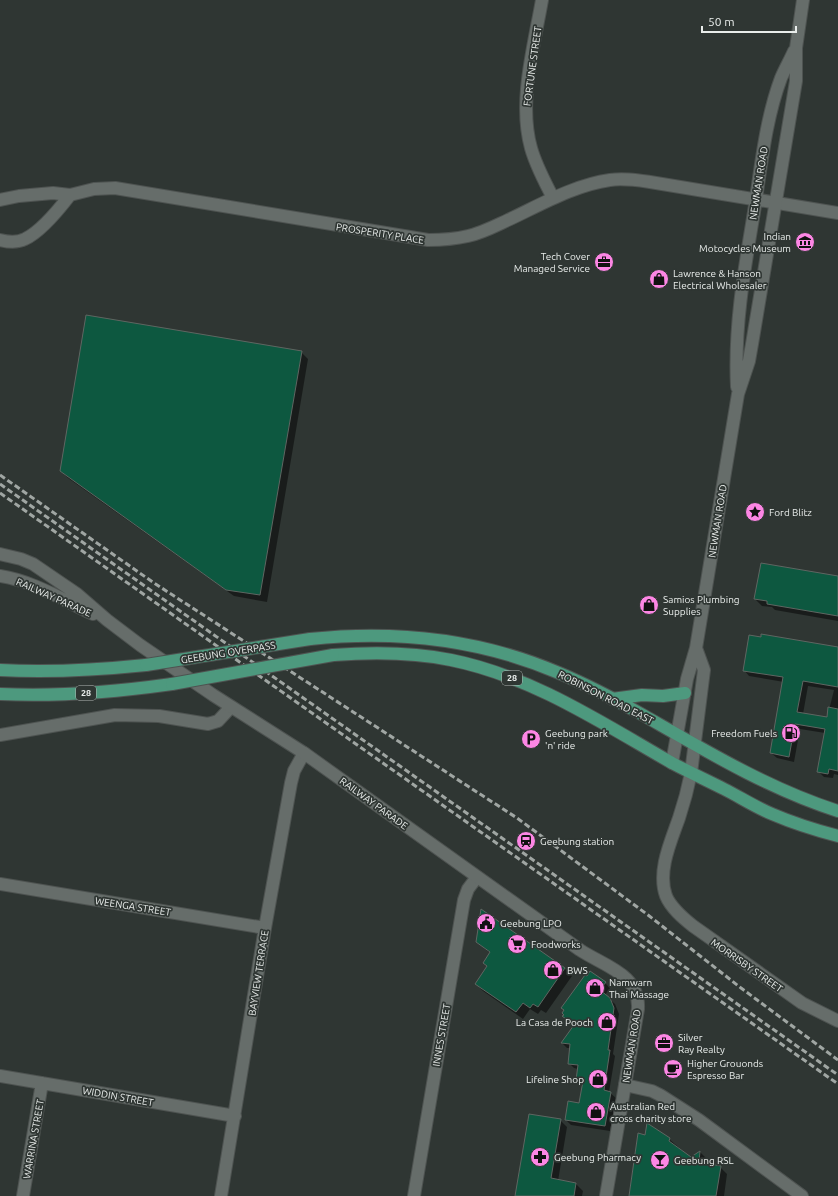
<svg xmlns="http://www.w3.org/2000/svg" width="838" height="1196" font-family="Ubuntu,sans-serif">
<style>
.shadow{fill:#0007;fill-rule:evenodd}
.building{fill:#0d5840;stroke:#5f6662}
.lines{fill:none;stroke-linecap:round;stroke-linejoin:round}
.street-casing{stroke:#4e5351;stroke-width:14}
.secondary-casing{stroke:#4e5351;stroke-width:14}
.primary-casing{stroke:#4e5351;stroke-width:14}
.street{stroke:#666d6a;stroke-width:12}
.secondary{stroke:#666d6a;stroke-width:12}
.primary{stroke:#4d997e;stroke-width:12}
.rail{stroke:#a0a6a3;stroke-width:3;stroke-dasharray:6 3;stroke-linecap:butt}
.primary-bridge-casing{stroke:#4e5351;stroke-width:14;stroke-linecap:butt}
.primary-bridge{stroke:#4d997e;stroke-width:12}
.labels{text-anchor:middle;stroke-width:3.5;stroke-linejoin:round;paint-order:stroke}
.shield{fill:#2f3633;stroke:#b1b6b4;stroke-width:1}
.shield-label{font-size:9px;font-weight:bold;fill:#e9edeb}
.street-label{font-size:10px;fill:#e9edeb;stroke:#2f3633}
.poi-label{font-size:10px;fill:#e9edeb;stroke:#2f3633;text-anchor:start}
</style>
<rect width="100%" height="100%" fill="#2f3633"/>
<path class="shadow" d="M301,352L308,359L267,602L234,596L68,478L61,471Z
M838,577V621L775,610L772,607L762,606L755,599Z
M838,648V775L834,774L833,778L824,777L818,771L825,733L800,729L794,762L777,758L771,753L784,682L749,676L744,670ZM808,686L834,690L827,718L803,714Z
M482,911L565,969L572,976L546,1013L541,1010L538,1014L530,1009L523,1019L483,991L476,984L488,967L490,953L477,942Z
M605,983L610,988L605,995L615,1004L619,1014L613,1054L615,1056L609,1092L616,1098L610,1131L571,1125L566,1120L580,1104L583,1085L577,1080L578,1069L574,1068L569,1063L571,1048H567L562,1043L575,1026L564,1016Z
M560,1120L567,1127L558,1181L576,1184L583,1191L582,1196H516Z
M669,1139L691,1158L700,1152L707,1159L706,1165L720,1167L727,1174L724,1196H630Z"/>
<path class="building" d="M86,315L302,351L260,595L226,590L60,471Z
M761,563L838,576V616L767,604V601L754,599Z
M761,634L838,647V687L803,681L797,712L827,717L828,707L838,709V771L829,769L828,774L817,772L825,729L795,724L789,757L770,753L783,677L743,671L749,635L761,637Z
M481,909L565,968L538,1007L533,1004L530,1008L523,1003L516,1012L475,984L487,966L483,963L490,952L476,942Z
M590,971L606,982L600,990L610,998L614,1008L608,1050H610L604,1090L611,1092L605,1126L565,1120L568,1101L579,1103L583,1081L576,1080L578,1065L568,1064L570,1044L561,1043L574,1025L562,1016L564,1015L562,1013L564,1010L561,1008L585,975L587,976Z
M529,1114L561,1119L551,1178L576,1183L574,1196H515Z
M647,1123L670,1138L669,1141L691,1157L700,1151L699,1162L721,1166L716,1196H629L638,1133L645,1135Z"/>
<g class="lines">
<g class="street-casing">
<path id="street" d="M542,0C534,46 518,102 531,148C536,166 545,182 553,198
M0,200L19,196L53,193L70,195L94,189L115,188L428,240C442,240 455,239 468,236C482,233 495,226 508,220C540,205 574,185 610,180C623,178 636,180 650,182L838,213
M0,240C8,242 17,243 25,239C40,232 60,208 70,195
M0,735L115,715L159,716L208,724L218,721L231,707
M691,773C688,788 684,803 679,818C671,841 657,871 666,896C671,908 683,918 693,926L802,1003L838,1021
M0,884L265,928
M0,1076L235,1116
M625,1085L652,1091L660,1095L699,1120L802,1196
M23,1196L42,1083
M221,1196L265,928L291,783L294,771L304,753
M414,1196L464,900L468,889L477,877"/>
</g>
<g class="secondary-casing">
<path id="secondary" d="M737,387C734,328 744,271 754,212C761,168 765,121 781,78C785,69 790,60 794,51
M0,554L21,559L33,564L52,577L77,594L107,620L140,645L213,695L304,753L580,950C604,966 640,974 638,1009L606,1196
M0,576C33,581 63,600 93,614
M672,763L687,679L696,648L738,394L749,361L752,344L796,81V48L803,0
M691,773L704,670L696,648"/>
</g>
<g class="primary-casing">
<path id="primary" d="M310,639C395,630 480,639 559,673C588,685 616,700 643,715C706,751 769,789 838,811
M333,655C373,652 412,652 451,660C531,676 602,723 672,763C689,772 706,780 724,789C740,797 755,807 772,814C793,823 815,830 838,836
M0,670C49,673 97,670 146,665
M0,694C58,697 115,692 172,684
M612,699L642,695L663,696L685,693"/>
</g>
<use href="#street" class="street"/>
<use href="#secondary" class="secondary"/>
<use href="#primary" class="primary"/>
<path class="rail" d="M0,475L154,583L517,818L648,915L741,988L838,1060
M0,484L838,1075
M0,493L838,1084"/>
<g class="primary-bridge-casing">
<path id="primary-bridge" d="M146,665L310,639
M172,684L333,655"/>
</g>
<use href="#primary-bridge" class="primary-bridge"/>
</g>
<defs>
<g id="museum-disc" transform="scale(1)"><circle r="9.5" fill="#fc86e4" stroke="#2f3633"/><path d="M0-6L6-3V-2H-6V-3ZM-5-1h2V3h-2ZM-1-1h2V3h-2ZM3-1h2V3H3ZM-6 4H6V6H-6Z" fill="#111"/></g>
<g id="office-disc" transform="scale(1)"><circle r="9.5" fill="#fc86e4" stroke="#2f3633"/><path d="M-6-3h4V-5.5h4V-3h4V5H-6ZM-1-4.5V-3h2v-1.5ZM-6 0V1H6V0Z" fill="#111"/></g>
<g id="shop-disc" transform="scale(1)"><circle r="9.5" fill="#fc86e4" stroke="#2f3633"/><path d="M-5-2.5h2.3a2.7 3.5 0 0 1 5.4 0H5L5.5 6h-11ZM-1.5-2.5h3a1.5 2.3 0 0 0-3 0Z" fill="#111"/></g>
<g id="sight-disc" transform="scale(1)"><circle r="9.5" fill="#fc86e4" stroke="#2f3633"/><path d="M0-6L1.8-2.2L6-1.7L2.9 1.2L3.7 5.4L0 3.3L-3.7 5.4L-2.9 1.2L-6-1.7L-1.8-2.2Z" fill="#111"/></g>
<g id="fuel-disc" transform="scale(1)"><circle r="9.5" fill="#fc86e4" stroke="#2f3633"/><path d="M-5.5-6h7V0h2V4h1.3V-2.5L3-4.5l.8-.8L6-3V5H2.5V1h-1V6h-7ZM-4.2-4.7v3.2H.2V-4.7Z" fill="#111"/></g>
<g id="parking-disc" transform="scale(1)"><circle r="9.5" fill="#fc86e4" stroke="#2f3633"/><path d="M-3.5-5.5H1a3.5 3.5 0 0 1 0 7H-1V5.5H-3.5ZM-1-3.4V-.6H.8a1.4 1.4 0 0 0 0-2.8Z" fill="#111"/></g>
<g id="station-disc" transform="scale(1)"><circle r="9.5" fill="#fc86e4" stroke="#2f3633"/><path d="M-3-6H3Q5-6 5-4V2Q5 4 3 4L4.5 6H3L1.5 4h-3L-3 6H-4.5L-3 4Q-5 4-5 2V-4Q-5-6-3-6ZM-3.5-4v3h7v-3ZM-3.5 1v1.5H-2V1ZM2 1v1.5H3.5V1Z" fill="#111"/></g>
<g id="civic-disc" transform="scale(1)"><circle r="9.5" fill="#fc86e4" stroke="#2f3633"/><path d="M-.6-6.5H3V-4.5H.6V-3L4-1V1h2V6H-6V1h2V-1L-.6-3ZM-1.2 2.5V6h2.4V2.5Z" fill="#111"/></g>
<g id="supermarket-disc" transform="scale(1)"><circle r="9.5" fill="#fc86e4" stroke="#2f3633"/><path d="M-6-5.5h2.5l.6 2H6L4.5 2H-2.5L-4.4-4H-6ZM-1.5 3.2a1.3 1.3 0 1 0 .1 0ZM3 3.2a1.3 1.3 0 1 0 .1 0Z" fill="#111"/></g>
<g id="cafe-disc" transform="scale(1)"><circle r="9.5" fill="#fc86e4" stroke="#2f3633"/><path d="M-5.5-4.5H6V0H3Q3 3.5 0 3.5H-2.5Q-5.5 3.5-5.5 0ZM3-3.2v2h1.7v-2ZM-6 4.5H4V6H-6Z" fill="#111"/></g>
<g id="pharmacy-disc" transform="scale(1)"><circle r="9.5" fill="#fc86e4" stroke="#2f3633"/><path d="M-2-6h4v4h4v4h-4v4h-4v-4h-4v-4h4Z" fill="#111"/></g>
<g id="bar-disc" transform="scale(1)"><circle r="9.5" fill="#fc86e4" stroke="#2f3633"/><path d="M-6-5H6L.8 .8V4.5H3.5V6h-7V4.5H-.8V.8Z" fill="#111"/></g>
</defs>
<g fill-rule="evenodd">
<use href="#museum-disc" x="805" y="242"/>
<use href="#office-disc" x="604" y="262"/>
<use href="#shop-disc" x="659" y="279"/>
<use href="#sight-disc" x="755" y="512"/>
<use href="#shop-disc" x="649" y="605"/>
<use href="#fuel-disc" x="791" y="733"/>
<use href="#parking-disc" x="531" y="739"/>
<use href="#station-disc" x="526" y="841"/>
<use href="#civic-disc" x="486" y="923"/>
<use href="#supermarket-disc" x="517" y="944"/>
<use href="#shop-disc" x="553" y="970"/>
<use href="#shop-disc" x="595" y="988"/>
<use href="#shop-disc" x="607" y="1022"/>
<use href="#office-disc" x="664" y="1043"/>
<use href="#cafe-disc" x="673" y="1069"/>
<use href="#shop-disc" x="598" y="1079"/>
<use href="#shop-disc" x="596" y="1112"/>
<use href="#pharmacy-disc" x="540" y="1157"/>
<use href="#bar-disc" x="660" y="1160"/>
</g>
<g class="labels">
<g class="shield">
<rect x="502" y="671" width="20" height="14" rx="3"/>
<rect x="76" y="686" width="20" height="14" rx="3"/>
</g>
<g class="shield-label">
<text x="512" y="681">28</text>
<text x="86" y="696">28</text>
</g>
<g class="street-label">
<text transform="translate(532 66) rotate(-82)" y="4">FORTUNE STREET</text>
<text transform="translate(758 183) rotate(-81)" y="4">NEWMAN ROAD</text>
<text transform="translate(380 233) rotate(9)" y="4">PROSPERITY PLACE</text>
<text transform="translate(717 521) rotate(-81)" y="4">NEWMAN ROAD</text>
<text transform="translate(54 597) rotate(24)" y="4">RAILWAY PARADE</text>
<text transform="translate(228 652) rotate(-9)" y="4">GEEBUNG OVERPASS</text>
<text transform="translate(606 697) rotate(27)" y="4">ROBINSON ROAD EAST</text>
<text transform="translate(374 803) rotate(36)" y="4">RAILWAY PARADE</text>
<text transform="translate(133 906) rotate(9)" y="4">WEENGA STREET</text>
<text transform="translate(747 965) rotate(35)" y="4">MORRISBY STREET</text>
<text transform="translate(258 973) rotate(-81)" y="4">BAYVIEW TERRACE</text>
<text transform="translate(441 1035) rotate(-80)" y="4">INNES STREET</text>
<text transform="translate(631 1046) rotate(-81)" y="4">NEWMAN ROAD</text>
<text transform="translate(118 1096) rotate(10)" y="4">WIDDIN STREET</text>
<text transform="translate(33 1139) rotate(-80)" y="4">WARRINA STREET</text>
</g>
<g class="poi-label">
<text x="791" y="240" text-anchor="end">Indian<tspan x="791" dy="12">Motocycles Museum</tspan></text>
<text x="590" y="260" text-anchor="end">Tech Cover<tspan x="590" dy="12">Managed Service</tspan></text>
<text x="673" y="277">Lawrence &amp; Hanson<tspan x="673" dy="12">Electrical Wholesaler</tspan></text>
<text x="769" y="516">Ford Blitz</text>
<text x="663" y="603">Samios Plumbing<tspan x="663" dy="12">Supplies</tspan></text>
<text x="545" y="737">Geebung park<tspan x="545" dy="12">'n' ride</tspan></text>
<text x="777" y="737" text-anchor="end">Freedom Fuels</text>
<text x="540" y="845">Geebung station</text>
<text x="500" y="927">Geebung LPO</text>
<text x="531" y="948">Foodworks</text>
<text x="567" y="974">BWS</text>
<text x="609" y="986">Namwarn<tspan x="609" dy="12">Thai Massage</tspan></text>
<text x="593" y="1026" text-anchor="end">La Casa de Pooch</text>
<text x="678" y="1041">Silver<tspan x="678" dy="12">Ray Realty</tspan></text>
<text x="687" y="1067">Higher Grouonds<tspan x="687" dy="12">Espresso Bar</tspan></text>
<text x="584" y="1083" text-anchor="end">Lifeline Shop</text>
<text x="610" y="1110">Australian Red<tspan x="610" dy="12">cross charity store</tspan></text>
<text x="554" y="1161">Geebung Pharmacy</text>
<text x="674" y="1164">Geebung RSL</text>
</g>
</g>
<path d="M702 26v6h94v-6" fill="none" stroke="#e9edeb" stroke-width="2"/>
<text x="708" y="26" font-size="12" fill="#e9edeb" stroke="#2f3633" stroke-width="3" paint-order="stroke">50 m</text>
</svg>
